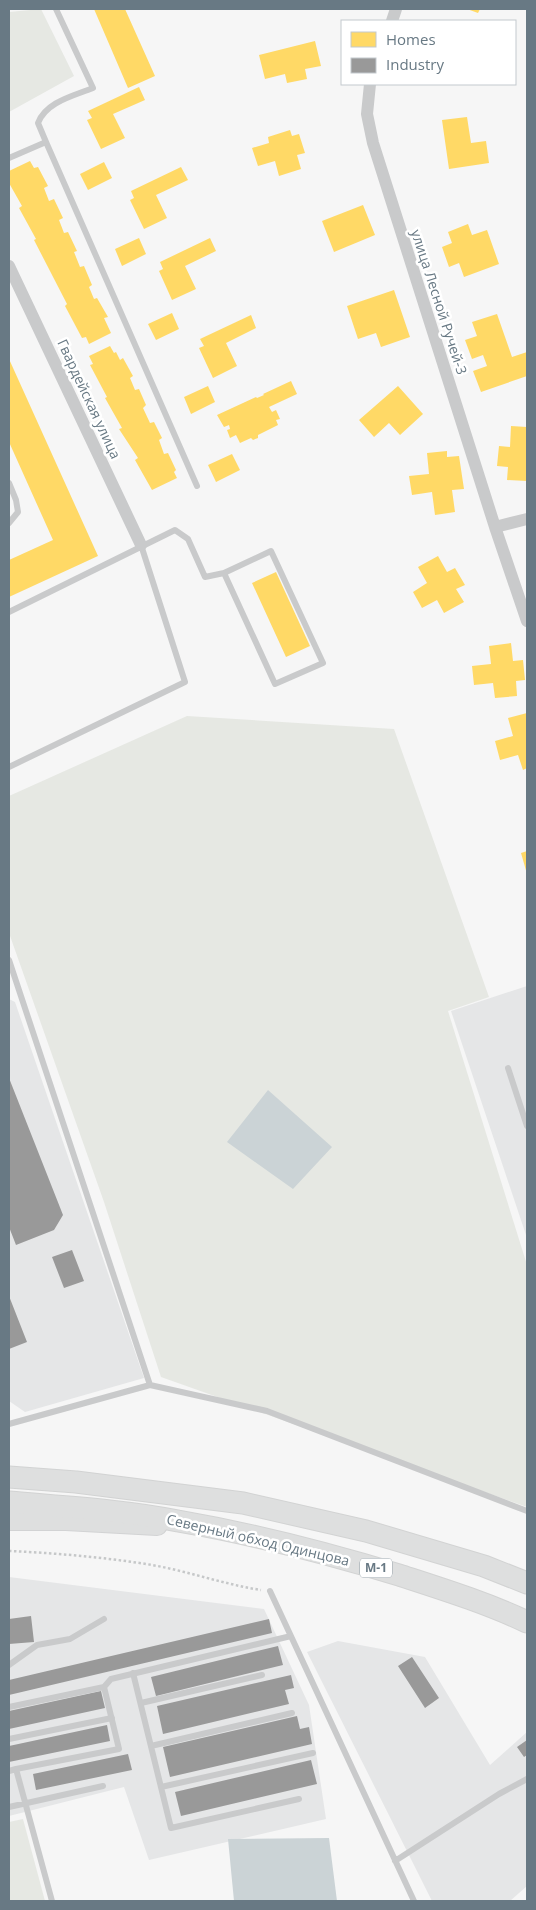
<svg xmlns="http://www.w3.org/2000/svg" width="536" height="1910" font-family="'Open Sans',sans-serif">
<style>
.built{fill:#e5e6e7}
.green{fill:#e6e8e3}
.water{fill:#cbd3d6}
.homes{fill:#ffd966}
.industry{fill:#999}
.lines{fill:none;stroke-linecap:round;stroke-linejoin:round}
.primary-casing{stroke:#d2d3d4;stroke-width:22}
.trunk-casing{stroke:#d2d3d3;stroke-width:23}
.path{stroke:#c6c8c9;stroke-width:2.5;stroke-dasharray:2.5 2.5;stroke-linecap:butt}
.service{stroke:#c9cacb;stroke-width:6}
.minor{stroke:#c9cacb;stroke-width:12}
.primary{stroke:#dedfdf;stroke-width:20}
.trunk{stroke:#dedfdf;stroke-width:21}
.labels{text-anchor:middle;stroke-width:5;stroke-linejoin:round;paint-order:stroke}
.shield{fill:#fff;stroke:#95a1a9;stroke-width:1}
.shield-label{font-size:12px;font-weight:bold;fill:#687984}
.street-label{font-size:14px;fill:#687984;stroke:#fff}
</style>
<rect width="100%" height="100%" fill="#f6f6f6"/>
<path class="built" d="M527,986V1238L451,1011Z
M9,999L15,1002L144,1378L25,1412L9,1401Z
M9,1577L264,1609L309,1705L326,1819L149,1860L124,1787L9,1816Z
M338,1641L425,1657L490,1765L527,1732V1886L510,1901H432L307,1652Z"/>
<path class="green" d="M41,9L74,76L9,112V12Z
M187,716L394,729L489,997L448,1011L527,1265V1507L161,1377L104,1202L9,933V796Z
M23,1819L45,1901H9V1822Z"/>
<path class="water" d="M268,1090L332,1147L293,1189L227,1142Z
M329,1838L337,1901H234L228,1839Z"/>
<path class="homes" d="M94,9H125L155,76L128,88Z
M467,9H480L478,13Z
M315,41L321,66L305,69L307,79L287,83L285,74L265,79L259,55Z
M139,87L145,100L113,114L125,138L101,149L87,120L92,118L88,111Z
M467,117L471,143L486,141L489,163L449,169L442,120Z
M290,130L292,136L299,134L305,153L297,155L301,169L279,176L275,161L258,166L252,148L269,143L268,137Z
M30,161L34,168L38,167L48,186L44,188L49,201L54,199L63,218L59,220L64,233L68,232L77,251L74,252L80,267L84,266L92,285L89,287L94,299L97,298L108,317L104,318L111,333L89,344L86,337L82,338L65,306L67,304L34,240L36,239L19,208L22,206L9,183V171Z
M104,162L112,178L88,190L80,174Z
M181,167L188,180L156,195L167,218L144,229L130,200L134,198L131,191Z
M363,205L375,235L334,252L322,221Z
M468,224L472,235L487,230L499,264L464,277L459,263L449,267L442,247L452,243L448,232Z
M139,238L146,254L122,266L115,249Z
M210,238L216,251L185,266L196,289L172,300L159,271L163,269L160,262Z
M394,290L410,337L381,347L376,333L358,339L347,306Z
M172,313L179,329L156,340L148,324Z
M497,314L512,357L527,352V376L481,392L473,371L487,366L483,355L472,359L465,340L477,336L472,322Z
M251,315L256,328L226,343L237,366L213,378L199,348L204,346L200,339Z
M110,346L114,353L116,352L120,360L123,358L133,376L130,378L135,390L139,389L146,405L143,408L150,423L154,422L162,438L159,440L164,454L168,453L176,470L174,472L177,478L152,490L135,460L138,458L119,429L122,428L105,398L107,397L90,365L93,364L89,356Z
M9,359L98,556L9,597V560L53,540L9,442Z
M291,381L297,394L269,407L272,412L276,410L280,419L276,420L278,425L258,435V438L253,440L251,438L240,443L236,435L230,438L227,430L230,429L229,425L224,427L217,415L256,397L257,398L264,395L263,394Z
M208,386L215,402L191,414L184,397Z
M398,386L423,414L400,435L389,423L374,437L359,420Z
M511,426L527,427V481L507,480L508,467L497,466L499,446L510,447Z
M447,451V457L459,456L464,489L452,490L455,512L435,515L432,492L412,495L409,476L429,474L427,453Z
M232,454L240,470L216,482L208,465Z
M438,556L447,572L455,568L465,585L456,589L464,602L444,613L437,600L422,608L413,592L427,583L418,567Z
M276,572L310,646L286,657L252,583Z
M511,643L513,661L523,660L525,680L516,681L517,696L495,698L493,683L474,685L472,666L491,664L489,646Z
M527,713V768L523,770L518,755L500,760L495,741L513,736L508,718Z
M527,851V874L521,853Z"/>
<path class="industry" d="M9,1078L63,1215L54,1230L16,1245L9,1227Z
M72,1250L84,1281L64,1288L52,1257Z
M9,1296L27,1342L9,1349Z
M31,1616L34,1642L9,1644V1619Z
M269,1619L272,1633L9,1695V1680Z
M278,1646L283,1665L156,1696L151,1677Z
M412,1657L439,1698L425,1708L398,1666Z
M291,1675L294,1688L285,1690L289,1704L163,1734L157,1706Z
M101,1691L105,1708L9,1729V1711Z
M297,1716L300,1729L309,1727L312,1744L170,1777L163,1747Z
M107,1725L110,1741L9,1762V1746Z
M527,1740V1755L524,1757L517,1747Z
M128,1754L132,1770L36,1790L33,1774Z
M311,1760L317,1784L181,1816L175,1792Z"/>
<g class="lines">
<g class="primary-casing">
<path id="primary" d="M9,1520H66L157,1525"/>
</g>
<g class="trunk-casing">
<path id="trunk" d="M9,1477L76,1482L243,1503L366,1531L484,1566L527,1583
M9,1502C65,1507 123,1510 178,1521C253,1534 327,1553 399,1575C442,1589 487,1603 527,1622"/>
</g>
<path class="path" d="M9,1551C54,1553 101,1557 146,1564C185,1570 222,1584 261,1590"/>
<path class="service" d="M46,142L38,123C46,102 73,96 93,88L56,9
M9,158L46,142L197,486
M9,483L16,500L18,512L9,523
M9,612L175,530L188,539L205,577L224,573L275,684L323,663L271,551L224,573
M9,767L185,682L141,545
M9,960L150,1385
M508,1068L527,1126
M9,1424L150,1385L267,1411L527,1511
M270,1591L414,1901
M9,1665L37,1645L70,1639L104,1619
M133,1673L171,1828L299,1799
M141,1703L262,1675
M9,1707L104,1687L111,1679L291,1636
M9,1739L112,1718
M151,1746L292,1713
M16,1769L119,1749L104,1687
M9,1771L16,1769L52,1901
M161,1787L313,1753
M9,1807L103,1786
M395,1861L499,1794L527,1779"/>
<path class="minor" d="M392,21L396,9
M370,84L367,114L373,143L495,527
M9,266L141,545
M527,519L495,527L527,621"/>
<use href="#primary" class="primary"/>
<use href="#trunk" class="trunk"/>
</g>
<g class="labels">
<rect class="shield" x="360" y="1558.5" width="32" height="19" rx="4"/>
<g class="shield-label">
<text x="376" y="1572">М-1</text>
</g>
<g class="street-label">
<text transform="translate(439 302) rotate(72)" y="5">улица Лесной Ручей-3</text>
<text transform="translate(89 399) rotate(65)" y="5">Гвардейская улица</text>
<text transform="translate(258 1540) rotate(13)" y="5">Северный обход Одинцова</text>
</g>
</g>
<rect width="536" height="1910" fill="none" stroke="#687984" stroke-width="20"/>
<rect x="341" y="20" width="175" height="65" fill="#ffffff" stroke="#c3c9ce"/>
<rect x="351" y="32" width="25" height="15" fill="#ffd966" stroke="#c3c9ce"/>
<text x="386" y="45" font-size="15" fill="#687984">Homes</text>
<rect x="351" y="58" width="25" height="15" fill="#999999" stroke="#c3c9ce"/>
<text x="386" y="70" font-size="15" fill="#687984">Industry</text>
</svg>
